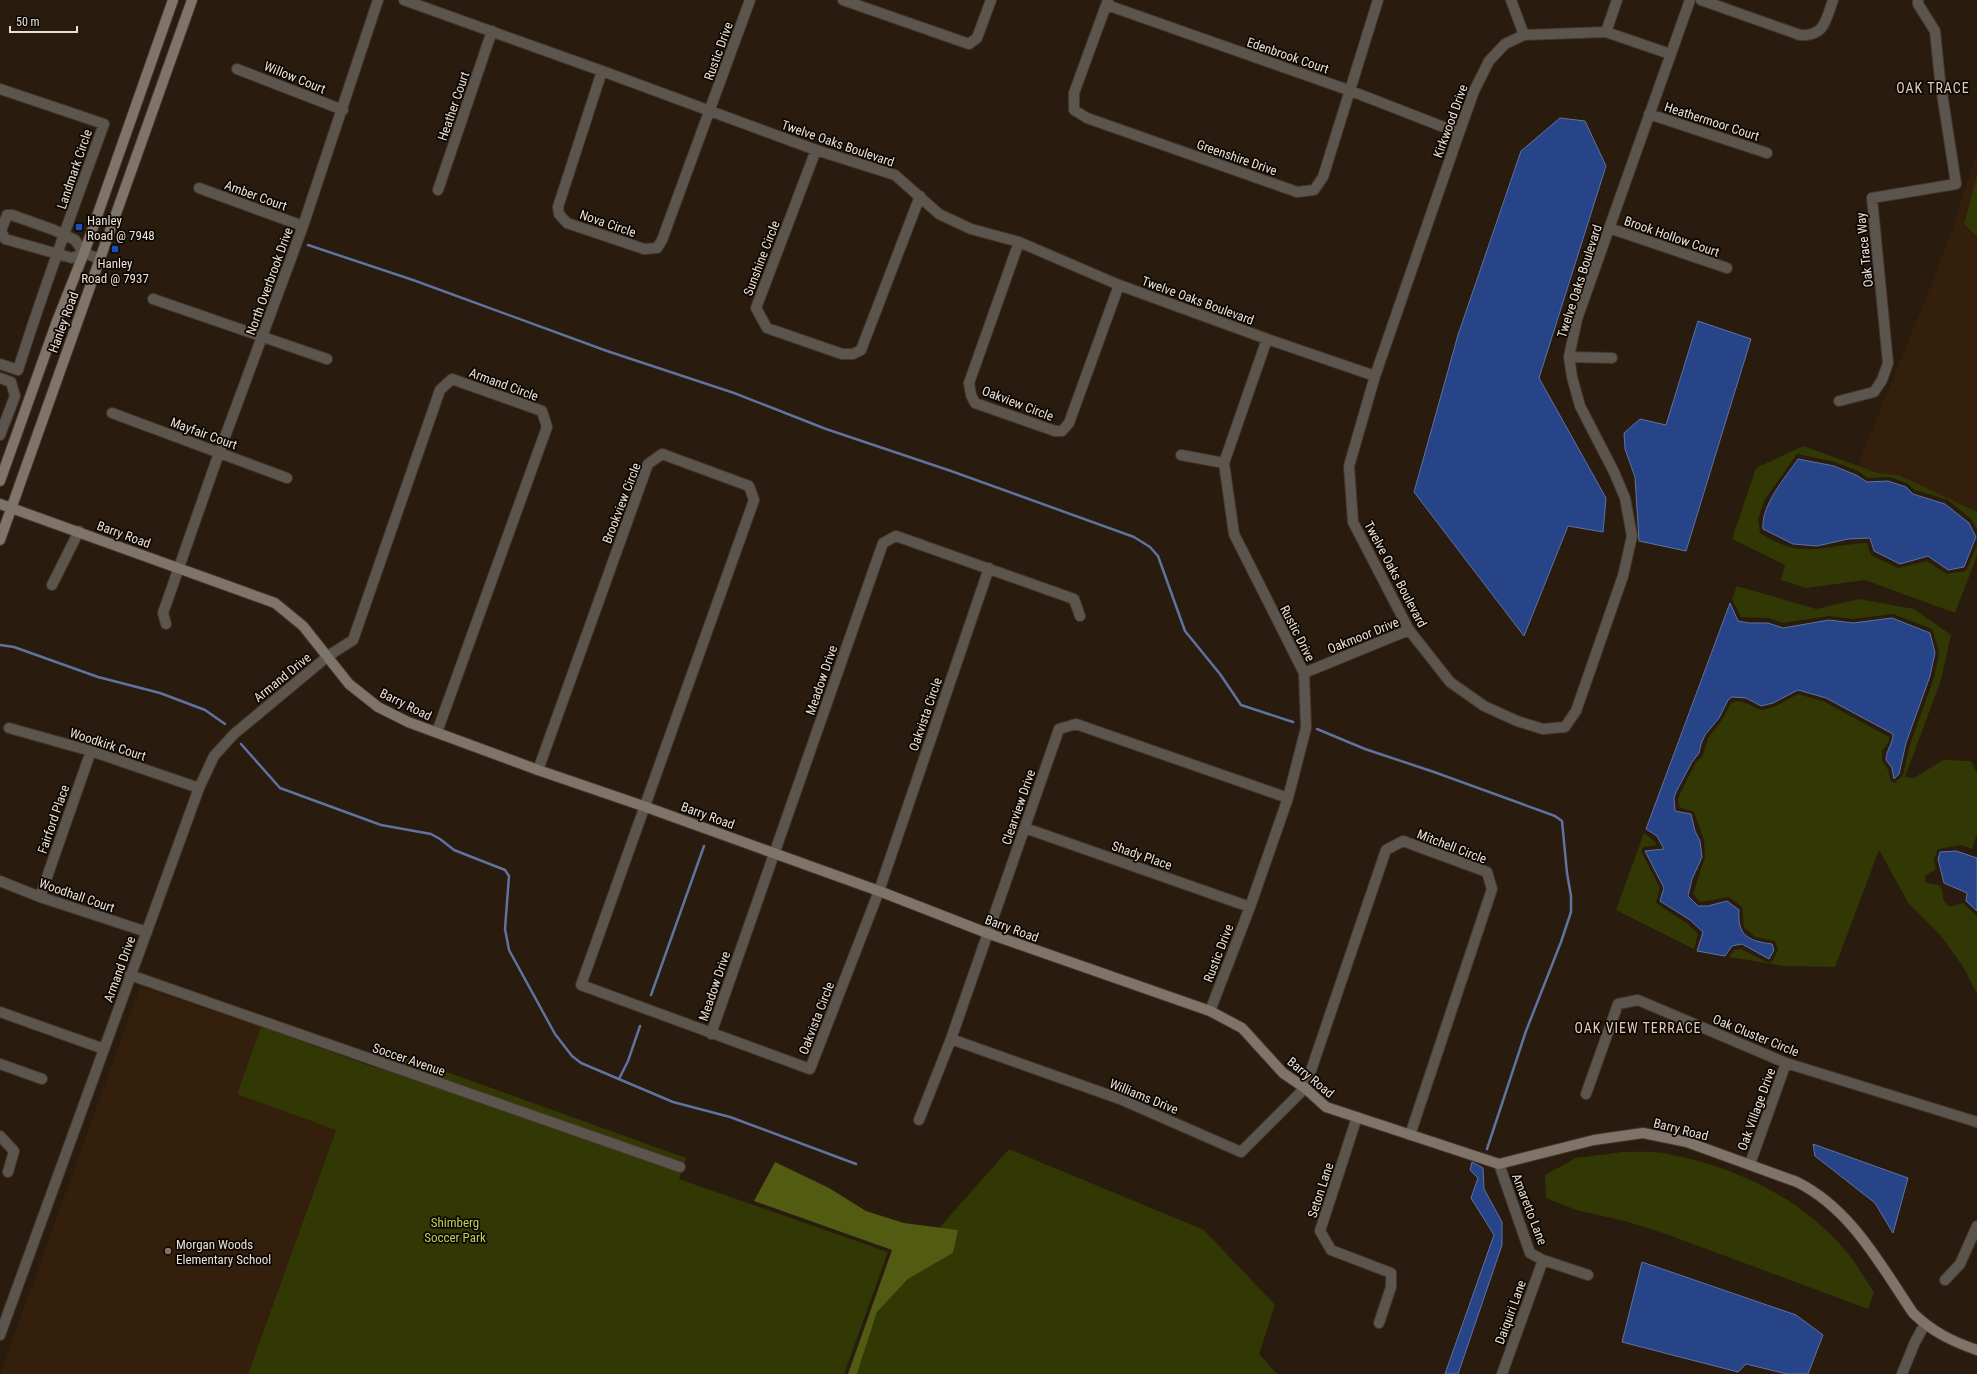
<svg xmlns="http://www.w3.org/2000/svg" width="1977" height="1374" font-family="'Roboto Condensed',sans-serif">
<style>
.built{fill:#331f0c}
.green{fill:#313804}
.forest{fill:#515b12}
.water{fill:#264487;stroke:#60729f}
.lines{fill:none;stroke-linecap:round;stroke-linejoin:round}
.stream{stroke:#60729f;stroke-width:2.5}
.street-casing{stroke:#443629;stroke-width:12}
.secondary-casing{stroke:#443629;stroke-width:12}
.street{stroke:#5c554e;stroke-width:10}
.secondary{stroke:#7f7469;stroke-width:10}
.transit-dot{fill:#1a4fb4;stroke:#0d0703;stroke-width:1.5}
.education-dot{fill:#8d6e63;stroke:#0d0703;stroke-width:1.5}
.labels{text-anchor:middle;stroke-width:3.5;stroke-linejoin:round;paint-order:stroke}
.street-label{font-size:13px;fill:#e9dfd6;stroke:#0d0703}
.poi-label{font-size:13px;fill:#e9dfd6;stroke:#0d0703;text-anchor:start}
.park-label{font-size:13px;fill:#bcd157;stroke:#0d0703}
.neighbourhood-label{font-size:14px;letter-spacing:1px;fill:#e1ccbb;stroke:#0d0703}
</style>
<rect width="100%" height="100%" fill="#291b0d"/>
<path class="built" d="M1977,150V175L1964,224L1977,237V512L1899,475L1878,473L1857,466L1930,288L1954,224Z
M140,987L261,1027L237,1094L336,1129L248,1374H0Z"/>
<path class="green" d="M1977,175V237L1964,224Z
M1803,446L1878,473L1899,475L1977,512V530L1972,520L1948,500L1915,490L1907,483L1889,477L1868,478L1858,471L1835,462L1797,454L1765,499L1758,519L1760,533C1804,561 1821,545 1867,543L1871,555L1898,568L1927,561L1947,574L1966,571L1977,545V556L1955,613L1865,580L1806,588L1781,580L1785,565L1732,539L1756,468Z
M1737,586L1816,609L1859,599L1914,609L1951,635L1941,680L1905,777L1914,778L1943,760L1971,761L1977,773V834L1972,849L1961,845L1938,849L1934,859L1936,869L1925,876V883L1938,885L1942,889L1943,899L1948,906H1953L1963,903L1977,916V994L1964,968L1941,936L1909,904L1879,850L1835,967L1785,966L1729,957L1734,950L1741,949L1769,963L1773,960L1778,950L1775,941L1755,937L1744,927L1742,907L1729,897L1700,902L1693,894L1705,857L1704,840L1694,812L1679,807L1678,799L1680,794L1695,764L1703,755L1708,738L1722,720L1731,703C1742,697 1752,708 1762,710L1774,707L1798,694L1825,702L1889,737V741L1882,751V760L1888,770L1891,781L1894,783L1903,775L1910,744L1934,678L1939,652L1932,629L1893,614L1853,619L1829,616L1783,623L1768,618L1741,617L1732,599Z
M1644,833L1653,840L1657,845L1644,847L1641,851L1660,888L1656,903L1688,924L1698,934L1694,949L1616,910Z
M261,1027L376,1068L383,1049L686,1158L679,1179L888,1252L844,1374H248L336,1130L237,1094Z
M1009,1149L1204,1230L1275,1305L1259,1354L1277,1374H857L877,1312L908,1279L953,1253L957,1230L939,1228Z
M1623,1152C1637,1152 1654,1151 1668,1154C1736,1167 1799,1197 1844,1249C1856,1262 1864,1278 1874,1292L1868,1309L1666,1234L1625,1221L1576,1210L1546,1198L1545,1175L1576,1158Z"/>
<path class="forest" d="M775,1162L829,1188L866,1211L904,1223L958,1230L953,1253L908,1279L877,1312L857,1374H848L892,1250L754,1201Z"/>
<path class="water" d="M1560,118L1585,121L1606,166L1539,378L1606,498L1603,532L1568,526L1524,636L1414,492L1458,335L1521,151Z
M1698,321L1751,339L1686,551L1639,541L1635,477L1625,449L1624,433L1640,419L1666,425Z
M1798,459L1834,466L1856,475L1867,482L1888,481L1906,487L1913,494L1945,504L1969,523L1976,537L1964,567L1948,570L1928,556L1900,564L1874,551L1870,538L1848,539L1817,546L1793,544L1763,529C1761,505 1785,478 1798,459Z
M1730,603L1738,621L1749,623H1768L1783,628L1829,620L1853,623L1892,618L1930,633L1935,653L1930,676L1906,743L1899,774L1894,779L1892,768L1886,760C1886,750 1893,744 1893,734L1826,698L1798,690L1773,703L1761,706L1746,698L1732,697L1728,700L1719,718L1705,735L1701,744L1699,753L1692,762L1676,792L1674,798L1675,811L1691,814L1695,831L1700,841L1702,857L1692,879L1688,896L1698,906H1708L1727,901L1739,910C1737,936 1749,941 1772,944L1774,950L1769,959L1742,944L1732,946L1725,956L1697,951L1703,932L1690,920L1660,901L1664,888L1645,851L1664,849L1657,836L1646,829Z
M1956,851L1977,858V911L1966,901L1967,893L1944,883L1938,859L1940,852Z
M1813,1144L1908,1178L1893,1233L1875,1203L1815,1156Z
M1472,1162L1483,1168L1484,1189L1502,1222V1245L1458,1374H1445L1494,1235L1471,1198L1478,1178L1470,1170Z
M1642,1262L1796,1315L1823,1335L1808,1374H1787L1746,1364L1738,1372L1622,1342Z"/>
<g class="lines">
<path class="stream" d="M308,245L413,280L607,351L734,393L826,429L951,471L1134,537L1150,547L1158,556L1185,631L1220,674L1241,705L1293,722
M0,645L14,647L98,677L160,693L205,710L225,724
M1317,729L1365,749L1434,772L1555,816L1562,821L1567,873L1571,896V912L1561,942L1526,1031L1487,1149
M241,744L280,788L381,825L431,834L440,839L454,850L505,870L509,876L505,929L509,950L555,1034L572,1056L581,1063L673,1102L730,1117L856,1164
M651,995L704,846
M619,1079L628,1061L640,1026"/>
<g class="street-casing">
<path id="street" d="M404,0L602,71L816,150L895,175L939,214L971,229L1019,242L1119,285L1267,339L1375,376
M843,0L969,44L977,38L991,0
M1108,0L1074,93V110L1087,118L1297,192L1314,190L1323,177L1378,0
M1511,0L1524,35
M1701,0L1800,35C1825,37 1826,19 1833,0
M1107,5L1351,91L1459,133
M1606,32L1617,0
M1670,54L1606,32L1524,35L1505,44L1489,61L1474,91L1459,133L1375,376L1349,466L1353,522L1409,630L1450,682L1484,706L1517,721L1543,729L1565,727L1576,711L1623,576L1632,536L1625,498L1614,472L1580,406L1572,377L1569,357L1577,319L1690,0
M237,69L343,110
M602,71L558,207L559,214L567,223L644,249L657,248L662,240L750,0
M0,89L104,124C74,206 44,287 18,370L0,364
M1649,114L1767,153
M816,150L756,308L767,328L842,354H853L861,350L920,196
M199,188L303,226
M438,190L492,31
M1609,228L1727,268
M1019,242L969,383L971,395L975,403L1055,431H1062L1069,423L1119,285
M84,253L72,258L5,239L1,231L7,215H12L54,230L75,240L84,253L100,259
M153,299L327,359
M1569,357L1612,358
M0,378L11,382L15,396L0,435
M1839,401L1874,392L1882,380L1888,363L1872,198L1956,184L1940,80L1935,31L1918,4V0
M112,413L287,478
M1181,455L1224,463
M52,585L79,531
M166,624L163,613L219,453L303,226L378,0
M1304,673L1409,630
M9,728L91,751L199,788
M538,770L648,464L662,454L749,486L754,500L581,985L810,1069L879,891L989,568
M1025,828L1250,907
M0,881L40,897L147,932
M40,897L91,751
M130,975L680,1167
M1210,1011L1250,907L1288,798L1306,728L1304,673L1234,534L1224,463L1267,339
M0,1012L104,1049
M711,1034L883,543L896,536L1074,599L1080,616
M951,1039L1120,1099L1241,1152L1305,1088L1386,850L1403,841L1487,872L1492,889L1410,1135
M0,1064L42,1079
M1586,1094L1618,1004L1638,1000L1786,1063L1977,1122
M1357,1117L1320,1231L1331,1250L1391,1273V1287L1379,1323
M919,1120L951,1039L1059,729L1076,724L1288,798
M0,1136L14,1151L8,1172
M1499,1164L1530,1253L1543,1260L1588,1275
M1750,1164L1786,1063
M1945,1280L1960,1264L1977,1226
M0,1335L199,788L214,756L234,734L328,656L353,640L440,390L452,379L542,411L547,427L437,732
M1502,1374L1543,1260
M1902,1374L1915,1342L1925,1324"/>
</g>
<g class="secondary-casing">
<path id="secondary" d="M0,481L57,321L84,253L173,0
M0,504L275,603L303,626L349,684L378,707L408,722L538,770L646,807L879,891L987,933L1210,1011L1242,1028L1283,1073L1305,1088L1326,1107L1499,1164L1594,1140L1643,1133L1687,1142L1797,1182C1851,1209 1880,1264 1913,1313C1933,1332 1951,1341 1977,1350
M0,540L192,0"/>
</g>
<use href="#street" class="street"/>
<use href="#secondary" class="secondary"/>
</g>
<g class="transit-dot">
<rect x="75" y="223" width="8" height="8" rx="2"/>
<rect x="111" y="245" width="8" height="8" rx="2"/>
</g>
<circle class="education-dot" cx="168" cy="1251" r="4"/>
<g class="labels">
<g class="street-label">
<text transform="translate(718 51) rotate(-70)" y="5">Rustic Drive</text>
<text transform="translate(1288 55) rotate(19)" y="5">Edenbrook Court</text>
<text transform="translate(295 77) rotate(22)" y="5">Willow Court</text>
<text transform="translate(453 106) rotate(-71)" y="5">Heather Court</text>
<text transform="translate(1450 121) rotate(-70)" y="5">Kirkwood Drive</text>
<text transform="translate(1712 121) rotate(18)" y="5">Heathermoor Court</text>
<text transform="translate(838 143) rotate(19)" y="5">Twelve Oaks Boulevard</text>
<text transform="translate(1237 157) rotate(19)" y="5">Greenshire Drive</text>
<text transform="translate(74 169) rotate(-71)" y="5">Landmark Circle</text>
<text transform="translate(256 195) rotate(20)" y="5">Amber Court</text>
<text transform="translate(608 223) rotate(19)" y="5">Nova Circle</text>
<text transform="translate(1672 236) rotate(19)" y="5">Brook Hollow Court</text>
<text transform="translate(1864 250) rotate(-96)" y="5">Oak Trace Way</text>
<text transform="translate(761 258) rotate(-69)" y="5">Sunshine Circle</text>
<text transform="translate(269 281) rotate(-70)" y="5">North Overbrook Drive</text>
<text transform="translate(1579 281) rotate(-72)" y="5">Twelve Oaks Boulevard</text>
<text transform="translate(1198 300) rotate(20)" y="5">Twelve Oaks Boulevard</text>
<text transform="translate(63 322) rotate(-70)" y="5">Hanley Road</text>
<text transform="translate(504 384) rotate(20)" y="5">Armand Circle</text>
<text transform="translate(1018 403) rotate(21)" y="5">Oakview Circle</text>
<text transform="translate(204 433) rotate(20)" y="5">Mayfair Court</text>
<text transform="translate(621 503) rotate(-69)" y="5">Brookview Circle</text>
<text transform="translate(124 534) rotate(20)" y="5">Barry Road</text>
<text transform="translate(1396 574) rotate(62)" y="5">Twelve Oaks Boulevard</text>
<text transform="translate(1298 633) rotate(63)" y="5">Rustic Drive</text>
<text transform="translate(1363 635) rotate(-22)" y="5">Oakmoor Drive</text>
<text transform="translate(282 677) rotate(-39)" y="5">Armand Drive</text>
<text transform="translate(821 680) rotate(-71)" y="5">Meadow Drive</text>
<text transform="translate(406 704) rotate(26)" y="5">Barry Road</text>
<text transform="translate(925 714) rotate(-71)" y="5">Oakvista Circle</text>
<text transform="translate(108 744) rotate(18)" y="5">Woodkirk Court</text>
<text transform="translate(1018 807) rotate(-71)" y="5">Clearview Drive</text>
<text transform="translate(708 815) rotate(20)" y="5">Barry Road</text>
<text transform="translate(53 819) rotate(-71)" y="5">Fairford Place</text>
<text transform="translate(1452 846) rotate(21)" y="5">Mitchell Circle</text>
<text transform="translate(1142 855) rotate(19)" y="5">Shady Place</text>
<text transform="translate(77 895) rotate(19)" y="5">Woodhall Court</text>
<text transform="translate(1012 928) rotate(20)" y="5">Barry Road</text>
<text transform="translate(1218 953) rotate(-69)" y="5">Rustic Drive</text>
<text transform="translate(119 969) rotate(-70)" y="5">Armand Drive</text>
<text transform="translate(714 986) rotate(-71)" y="5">Meadow Drive</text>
<text transform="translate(816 1018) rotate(-69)" y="5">Oakvista Circle</text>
<text transform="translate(1756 1035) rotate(22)" y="5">Oak Cluster Circle</text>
<text transform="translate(409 1059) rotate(19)" y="5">Soccer Avenue</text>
<text transform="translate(1311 1077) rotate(39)" y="5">Barry Road</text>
<text transform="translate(1144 1096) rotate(22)" y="5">Williams Drive</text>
<text transform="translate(1756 1109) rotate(-70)" y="5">Oak Village Drive</text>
<text transform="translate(1681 1129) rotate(14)" y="5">Barry Road</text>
<text transform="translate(1320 1190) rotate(-72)" y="5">Seton Lane</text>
<text transform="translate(1530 1209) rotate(69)" y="5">Amaretto Lane</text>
<text transform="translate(1510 1312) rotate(-70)" y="5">Daiquiri Lane</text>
</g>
<g class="poi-label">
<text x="87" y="225">Hanley<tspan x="87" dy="15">Road @ 7948</tspan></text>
<text x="115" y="268" text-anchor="middle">Hanley<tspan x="115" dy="15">Road @ 7937</tspan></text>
<text x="176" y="1249">Morgan Woods<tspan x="176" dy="15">Elementary School</tspan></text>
</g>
<g class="park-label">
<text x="455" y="1227">Shimberg<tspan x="455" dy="15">Soccer Park</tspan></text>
</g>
<g class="neighbourhood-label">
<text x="1933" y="93">OAK TRACE</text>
<text x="1638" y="1033">OAK VIEW TERRACE</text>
</g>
</g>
<path d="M10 26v6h67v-6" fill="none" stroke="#e9dfd6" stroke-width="2"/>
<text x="16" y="26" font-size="12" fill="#e9dfd6" stroke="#0d0703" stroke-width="3" paint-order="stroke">50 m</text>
</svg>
